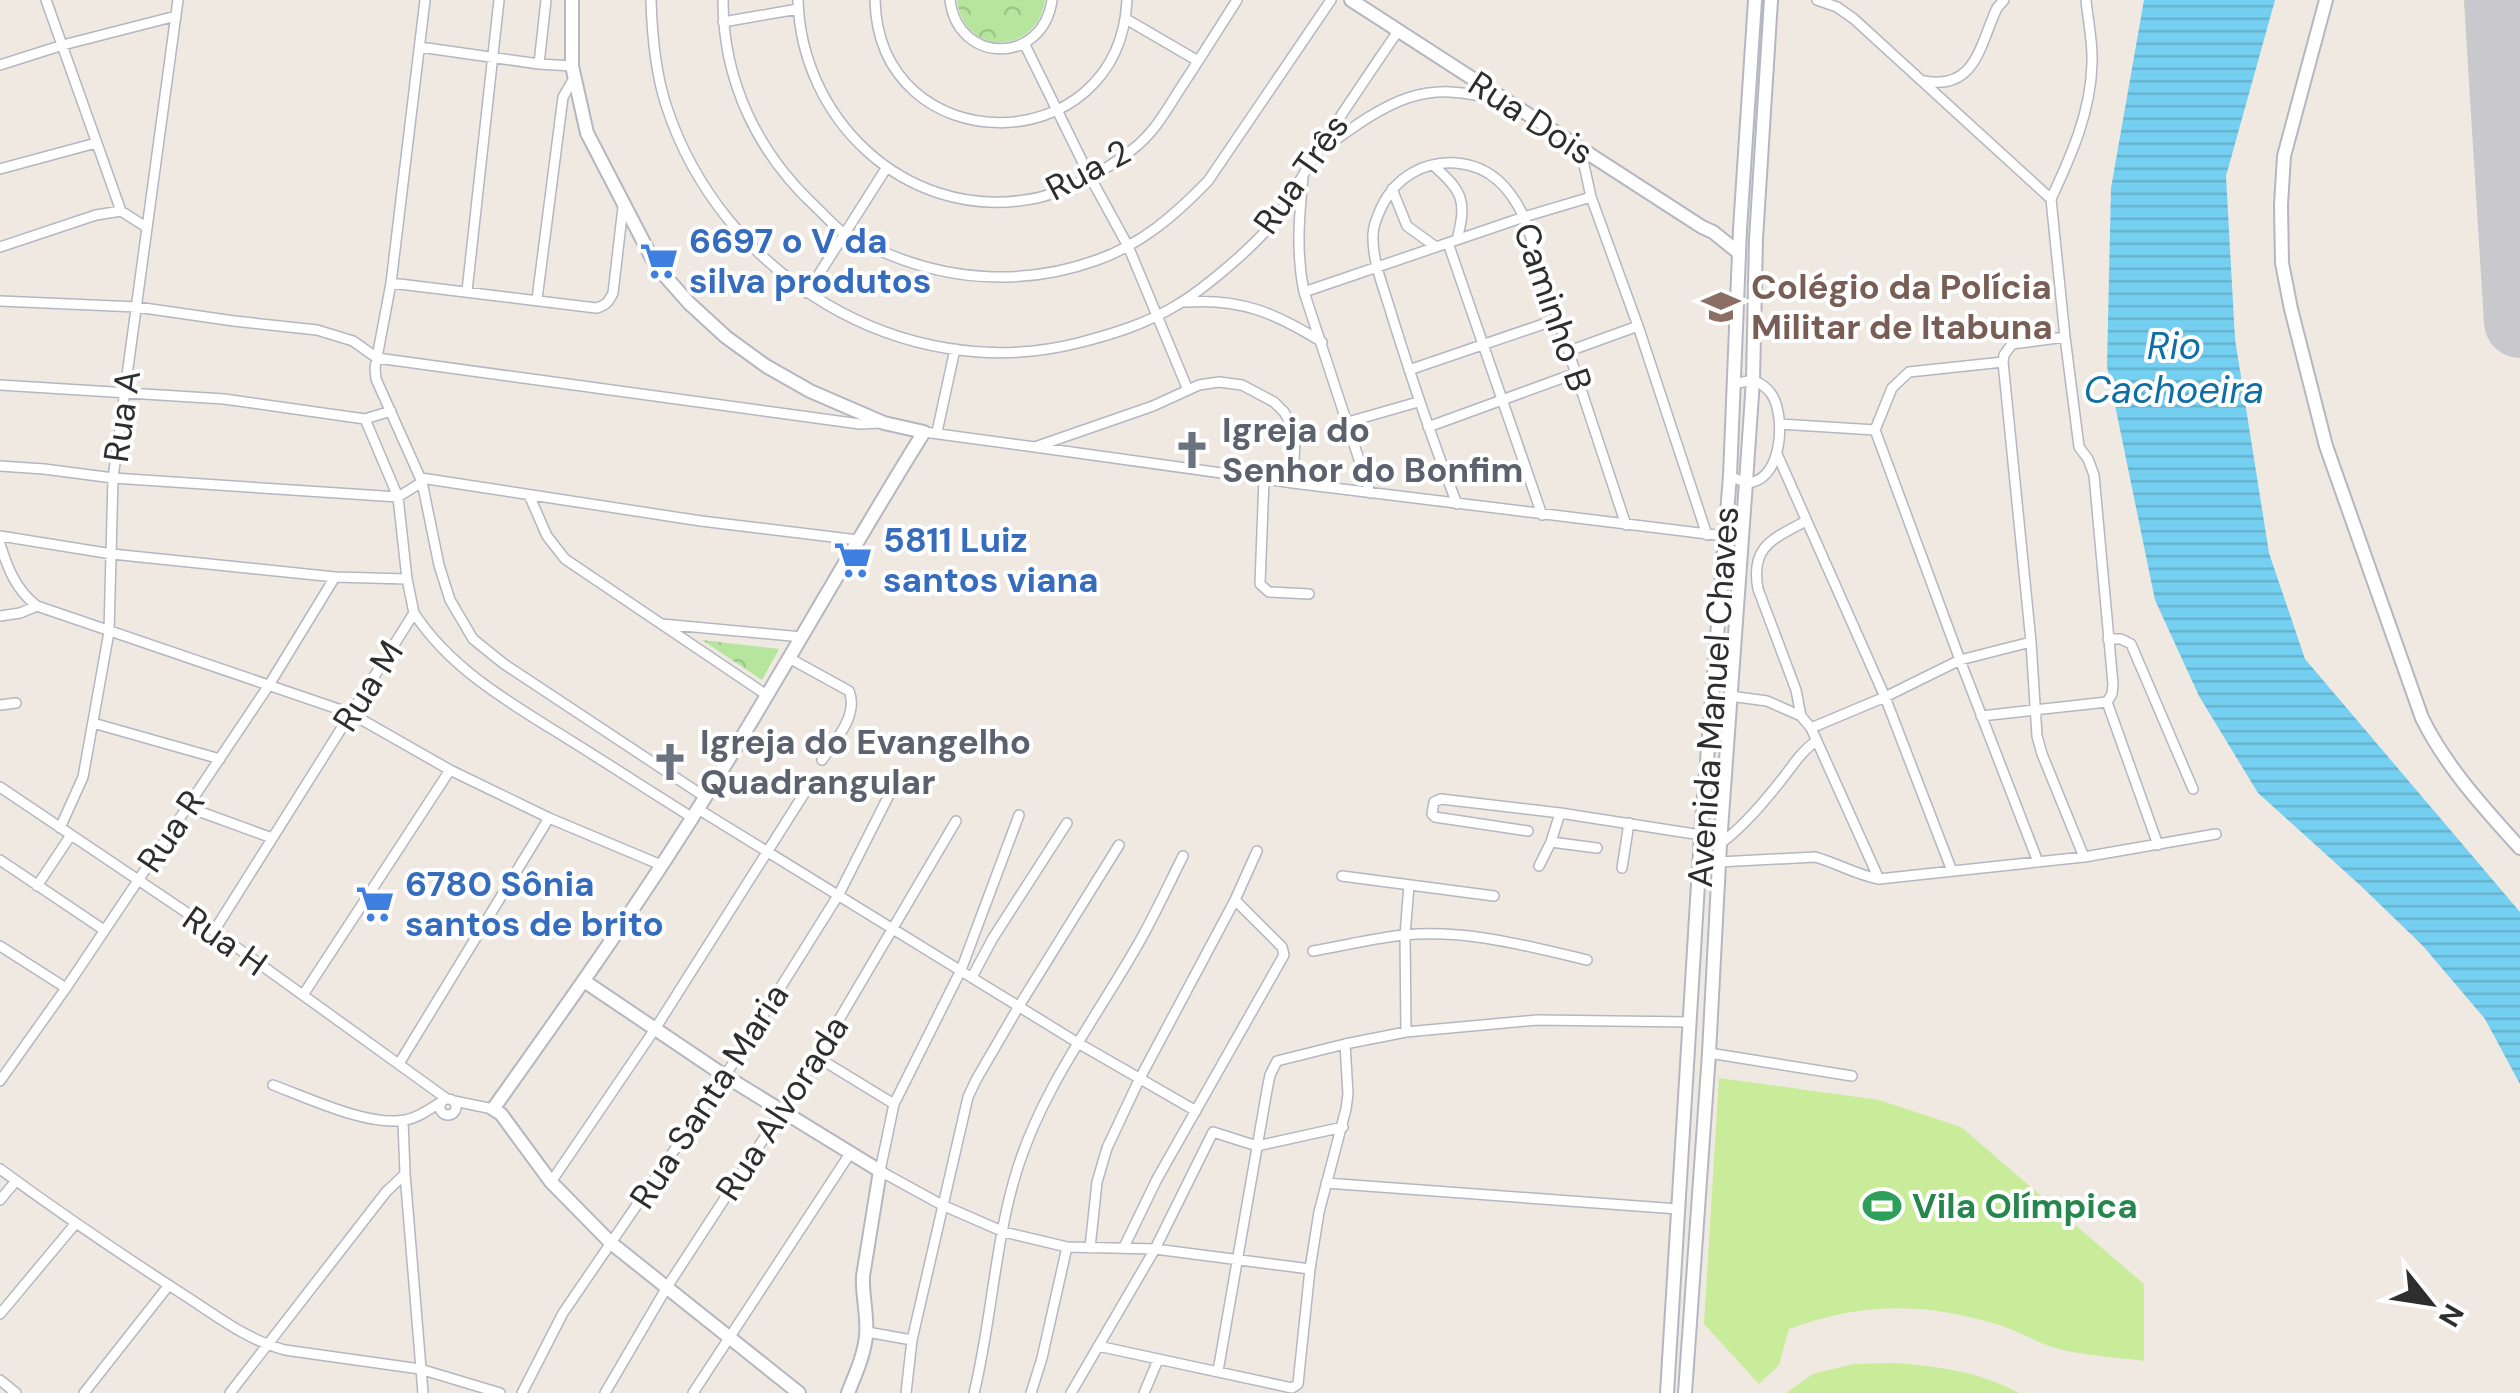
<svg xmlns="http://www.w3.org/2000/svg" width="2520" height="1393" font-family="'DM Sans',sans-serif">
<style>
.park{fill:url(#park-crowns)}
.pitch{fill:#c9ec9a}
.water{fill:url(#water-rules)}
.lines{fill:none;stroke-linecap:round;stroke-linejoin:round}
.runway{stroke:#c9c8cc;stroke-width:72}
.street-casing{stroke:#b4b7c1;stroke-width:12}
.secondary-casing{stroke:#b4b7c1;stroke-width:16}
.street{stroke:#fff;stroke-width:9}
.secondary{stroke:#fff;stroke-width:12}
.labels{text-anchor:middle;stroke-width:8;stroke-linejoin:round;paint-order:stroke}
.street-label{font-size:35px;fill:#2e2e2e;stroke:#fff}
.shop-label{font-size:35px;font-weight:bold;fill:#366cbe;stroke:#fff;text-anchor:start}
.education-label{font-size:35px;font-weight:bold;fill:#785e54;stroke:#fff;text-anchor:start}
.worship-label{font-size:35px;font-weight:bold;fill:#5b616d;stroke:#fff;text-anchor:start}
.leisure-label{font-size:35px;font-weight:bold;fill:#27864d;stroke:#fff;text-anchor:start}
.water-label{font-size:38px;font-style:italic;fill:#0d6fa3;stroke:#fff}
</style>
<defs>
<pattern id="park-crowns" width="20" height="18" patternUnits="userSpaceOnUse" patternTransform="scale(2.5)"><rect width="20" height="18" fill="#b6e59e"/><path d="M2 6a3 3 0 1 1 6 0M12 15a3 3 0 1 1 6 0" fill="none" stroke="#9dc588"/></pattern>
<pattern id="water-rules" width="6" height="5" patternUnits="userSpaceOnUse" patternTransform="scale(2.5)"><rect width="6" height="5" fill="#75cff0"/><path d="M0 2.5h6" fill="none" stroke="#66b2ce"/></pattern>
</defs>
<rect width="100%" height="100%" fill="#efe9e1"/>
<path class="park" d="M957,0H1045C1037,56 964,57 957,0Z
M702,640L779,649L762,680Z"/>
<path class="pitch" d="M1719,1078L1879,1100L1961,1127L2144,1284V1361C2116,1357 2086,1356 2059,1349C2039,1344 2021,1332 2002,1326C1925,1302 1864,1302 1789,1329L1779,1365L1759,1384L1704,1324Z
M1894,1363C1937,1366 1981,1372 2019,1393H1786L1813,1374L1853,1364Z"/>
<path class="water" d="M2144,0H2275L2226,176L2235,339L2269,553L2305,659L2520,912V1084L2485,1019L2423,946L2361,886L2258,793L2199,696L2155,600L2107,366L2111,188Z"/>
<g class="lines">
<path class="runway" d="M2500,0L2520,322"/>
<g class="street-casing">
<path id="street" d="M46,0L121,211
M425,0L391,283L375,368L376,379L422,482L439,565L450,600L473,639L504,664L705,797
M651,0C652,35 655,71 666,105C721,275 902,387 1078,343C1113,334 1146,324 1177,305C1204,289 1255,246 1274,221C1290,199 1303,174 1318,151C1344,110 1371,71 1398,31
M723,0C723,82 758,154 818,209C827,218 836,228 846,235C859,243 874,248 888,254C955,282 1028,285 1097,260C1142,244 1175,215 1208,181L1331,0
M798,0C801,118 903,218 1025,200C1059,196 1106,171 1133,149C1154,133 1166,111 1180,89C1199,60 1218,30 1237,0
M875,0C879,163 1119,164 1127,0
M950,0C958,65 1043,65 1052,0
M1817,0L1837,7L1854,19L2051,199
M1126,19L1198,61
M723,22L798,9
M1024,43L1089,175L1128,246L1188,390
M420,47L539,64L572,66
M539,64L546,0
M0,65L63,45L176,16
M1924,81C1976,91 1980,44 1997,8L2004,0
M1324,148C1387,103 1422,76 1501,102
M1581,151L1591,197L1638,326L1707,535
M1433,165C1463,192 1467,200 1457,240
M0,169L96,143
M1303,178C1299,217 1296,253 1304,292L1370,493
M1392,189L1407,226L1436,247
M2051,199L2065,337L2079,447L2088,459L2094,475L2113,684L2112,694L2107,702
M2051,199C2071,156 2091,112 2092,63C2093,43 2088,21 2086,0
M1448,243L1542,515
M0,247L96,215L121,211L146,227
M391,283L596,308C606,306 609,301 613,293L623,207
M467,291L499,0
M1304,292L1524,217L1591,197
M807,293L887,167
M537,299L563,97L573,80
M0,301L137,307L234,321L317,330L353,341L377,358L860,424L881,423
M1185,302C1241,298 1275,313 1322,342
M1569,351L1638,326
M2003,362L2031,642L2037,736L2042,754L2084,857
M1409,370L1558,319
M0,385L224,399L365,419L391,411
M1348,422L1418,402
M1780,424L1875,430
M1428,427L1576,373
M924,432L1035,447L1153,406L1199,385L1219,382L1242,385L1274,402L1284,412L1291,424L1295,438L1293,483
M937,432L955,349
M1035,447L1293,483L1724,536
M1777,454L1885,697L1952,871
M0,466L44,469L113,478L398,497L422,482
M1730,476C1737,479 1746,484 1753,482C1783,474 1785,416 1772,395C1767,387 1761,384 1753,380L1733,384
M421,478L701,521L858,540
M1264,479L1260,584L1269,592L1309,594
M529,495L547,536L565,559L768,696
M1457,504C1433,442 1412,380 1392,316C1385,291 1372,262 1373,235C1373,224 1378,215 1382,206C1396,177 1424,161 1456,163C1491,166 1510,188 1524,217L1626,525
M1806,521C1773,539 1750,546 1758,589L1796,690L1801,716L1811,728L1879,879
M0,536L112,554L335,577L407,579
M0,544C8,569 16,590 37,606L350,713L450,770L549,818L661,865
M414,613C451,670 512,704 568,739C610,765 651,792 693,818
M0,616L20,613L37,606
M662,624L802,637
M2108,639H2121L2131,644L2193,789
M789,658L849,691C859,715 835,741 822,760
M1730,696L1767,701L1801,716
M2107,702L2158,845
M0,705L16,703
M1981,716L2107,702
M93,723L220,759
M1811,728L1885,697L1960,660L2031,642
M0,787L214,931L447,1099
M187,807L272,838
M698,809L1078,1043L1196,1111
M1019,815L961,970L894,1104L880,1171L942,1205L1004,1232L1067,1247L1155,1249L1310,1269
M60,828L83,777L109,632L113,478L178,0
M1528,831L1435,817L1432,814L1434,802L1441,799L1560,813L1701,835
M1551,842L1597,848
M1720,844C1744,826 1764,802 1783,778C1794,764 1801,752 1816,741
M0,860L104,930
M1719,862L1815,857C1837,863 1856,875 1879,879L2084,857L2216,834
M2038,862L1960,660L1875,430L1892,388L1909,372L2003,362L2004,355L2012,344L2065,337
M1539,866L1551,842L1560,813
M1622,868L1629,823
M1342,876L1494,896
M37,886L71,835
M214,931L414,613L407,579L398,497L365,419
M0,946L66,988
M1313,951C1343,946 1374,938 1404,935C1467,929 1527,946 1587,960
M972,977L993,938L1067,823
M303,995L450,770
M1406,1032L1405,935L1409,885
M1709,1053L1852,1076
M817,1057L894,1104
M400,1062L549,818
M0,1081L66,988L269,685L335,577
M273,1085C308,1098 369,1127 405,1120C418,1118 430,1109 441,1102
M440 1107a8 8 0 1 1 16 0a8 8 0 1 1-16 0Z
M454,1101L493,1109
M403,1121L405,1174L423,1393
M0,1169C60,1213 122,1255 184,1295C217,1316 247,1340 285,1350L420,1369L500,1393
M551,1182L655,1029L807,789
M1326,1183L1678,1209
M0,1200L16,1181
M1124,1247L1157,1179L1284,955L1282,947L1235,900
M1090,1248L1097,1182L1107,1148L1139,1080L1235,900L1257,851
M0,1314L76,1223
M867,1332L912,1340
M1098,1346L1292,1388L1298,1384L1310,1269L1319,1212L1346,1109L1348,1094L1345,1044
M1218,1371L1267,1090L1270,1075L1277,1061L1345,1044L1406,1032L1537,1020L1690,1022
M0,1380L16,1393
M84,1393L169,1285
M230,1393L386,1192L405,1174
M522,1393L563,1313L725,1076L839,894L889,795
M605,1393L667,1287L817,1057L956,821
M693,1393L851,1152
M906,1393L912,1340L968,1097L976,1080L1019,1006L1119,845
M974,1393C992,1320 995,1238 1018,1167C1044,1085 1099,1014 1141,939C1156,912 1169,884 1183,856
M1031,1393L1042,1358L1067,1247
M1071,1393L1155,1249L1213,1132L1257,1146L1343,1127
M1144,1393L1158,1360"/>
</g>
<g class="secondary-casing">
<path id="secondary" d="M572,0V66L587,133L656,266L689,303L726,337L766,366L810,391L884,423L924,432C845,558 774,689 694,815C631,915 562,1012 493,1109L501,1114L551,1182L611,1243L799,1393
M1351,0L1702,227L1713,232L1739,253
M2326,0L2284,156L2281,205L2282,263L2291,309L2326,446L2422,718C2446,767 2484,808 2520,848
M584,981L725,1076L880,1171L863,1276C862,1296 868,1316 866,1336C864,1356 855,1375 848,1393
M1667,1393L1701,835L1730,476L1740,229L1755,0
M1685,1393L1709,1053L1720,844L1746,482L1753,380L1756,239L1771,0"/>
</g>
<use href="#street" class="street"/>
<use href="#secondary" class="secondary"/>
</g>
<defs>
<g id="supermarket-bare" transform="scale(3)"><path d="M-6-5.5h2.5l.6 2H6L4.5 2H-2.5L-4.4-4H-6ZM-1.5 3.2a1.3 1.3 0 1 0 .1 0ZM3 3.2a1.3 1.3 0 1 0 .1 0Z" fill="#3f7fe0" stroke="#fff" stroke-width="2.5" paint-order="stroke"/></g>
<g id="school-bare" transform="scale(3)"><path d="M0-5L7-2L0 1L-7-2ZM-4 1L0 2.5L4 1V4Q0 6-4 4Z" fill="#8d6e63" stroke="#fff" stroke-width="2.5" paint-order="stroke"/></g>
<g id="church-bare" transform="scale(3)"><path d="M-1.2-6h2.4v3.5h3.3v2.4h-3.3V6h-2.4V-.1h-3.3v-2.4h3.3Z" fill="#6b7280" stroke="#fff" stroke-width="2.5" paint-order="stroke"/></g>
<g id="stadium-bare" transform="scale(3)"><path d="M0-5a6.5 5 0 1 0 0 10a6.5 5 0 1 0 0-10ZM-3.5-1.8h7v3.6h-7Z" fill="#2e9e5b" stroke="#fff" stroke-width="2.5" paint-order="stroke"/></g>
</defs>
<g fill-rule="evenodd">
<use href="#supermarket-bare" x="659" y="261"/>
<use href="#school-bare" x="1721" y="307"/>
<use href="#church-bare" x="1192" y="450"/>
<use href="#supermarket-bare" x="853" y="560"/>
<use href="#church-bare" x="670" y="762"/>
<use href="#supermarket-bare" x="375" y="904"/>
<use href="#stadium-bare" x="1882" y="1206"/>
</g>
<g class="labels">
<g class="street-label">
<text transform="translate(1531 118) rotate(33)" y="12">Rua Dois</text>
<text transform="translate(1088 170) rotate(-28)" y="12">Rua 2</text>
<text transform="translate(1301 174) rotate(-55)" y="12">Rua Três</text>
<text transform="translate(1553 307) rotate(71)" y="12">Caminho B</text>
<text transform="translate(122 416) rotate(-82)" y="12">Rua A</text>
<text transform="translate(368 686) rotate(-58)" y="12">Rua M</text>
<text transform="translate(1713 697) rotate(-86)" y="12">Avenida Manuel Chaves</text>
<text transform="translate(171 831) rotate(-56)" y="12">Rua R</text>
<text transform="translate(225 941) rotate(35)" y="12">Rua H</text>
<text transform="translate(709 1096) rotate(-57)" y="12">Rua Santa Maria</text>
<text transform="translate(782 1108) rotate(-57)" y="12">Rua Alvorada</text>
</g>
<g class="shop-label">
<text x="689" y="253">6697 o V da<tspan x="689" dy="40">silva produtos</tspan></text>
<text x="883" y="552">5811 Luiz<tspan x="883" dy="40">santos viana</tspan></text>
<text x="405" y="896">6780 Sônia<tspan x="405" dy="40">santos de brito</tspan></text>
</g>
<g class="education-label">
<text x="1751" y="299">Colégio da Polícia<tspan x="1751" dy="40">Militar de Itabuna</tspan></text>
</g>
<g class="worship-label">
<text x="1222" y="442">Igreja do<tspan x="1222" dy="40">Senhor do Bonfim</tspan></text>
<text x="700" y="754">Igreja do Evangelho<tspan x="700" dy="40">Quadrangular</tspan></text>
</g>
<g class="leisure-label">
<text x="1912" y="1218">Vila Olímpica</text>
</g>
<g class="water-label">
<text x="2174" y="359">Rio<tspan x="2174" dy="44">Cachoeira</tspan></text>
</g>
</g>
<g transform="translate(2430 1303) rotate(120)" stroke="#ffffff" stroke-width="8" paint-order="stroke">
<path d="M0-8L18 38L0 25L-18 38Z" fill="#2e2e2e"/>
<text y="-15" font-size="28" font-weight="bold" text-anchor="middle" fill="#2e2e2e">N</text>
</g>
</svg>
